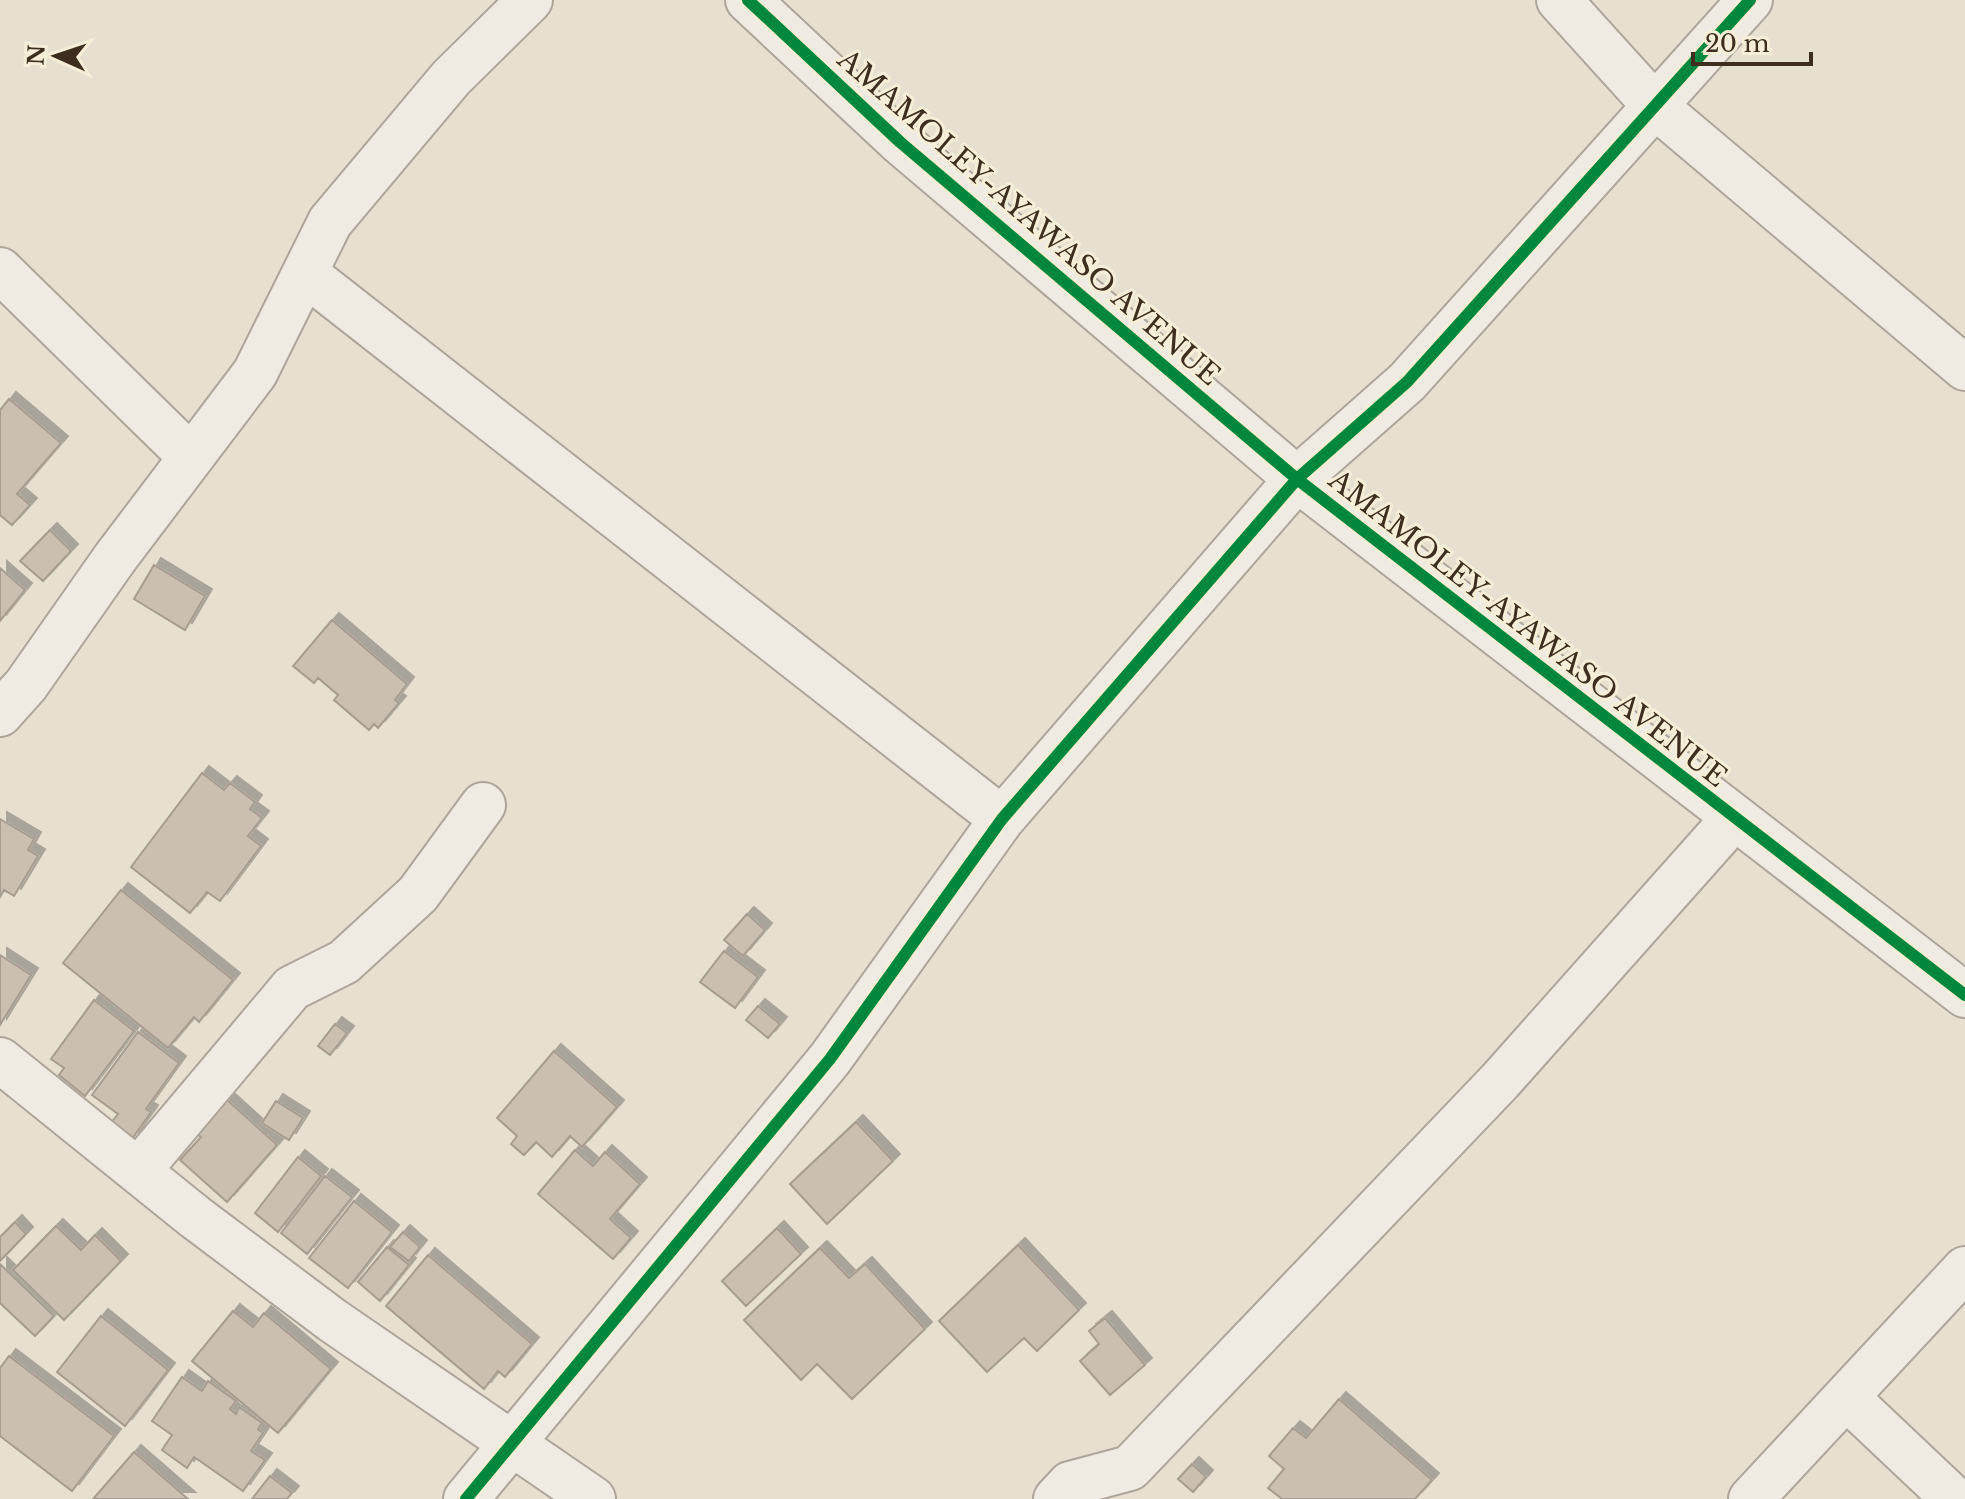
<svg xmlns="http://www.w3.org/2000/svg" width="1965" height="1499" font-family="'Libre Baskerville',serif">
<style>
.building{fill:#cbbfb2;stroke:#a89c90;stroke-width:2;filter:url(#shadow)}
.lines{fill:none;stroke-linecap:round;stroke-linejoin:round}
.minor-casing{stroke:#ada599;stroke-width:48}
.minor{stroke:#efebe3;stroke-width:44}
.cycleway-casing{stroke:#f7eed8;stroke-width:17}
.cycleway{stroke:#00873e;stroke-width:12}
.labels{text-anchor:middle;stroke-width:6;stroke-linejoin:round;paint-order:stroke}
.street-label{font-size:28px;fill:#3d2e20;stroke:#f7eed8}
</style>
<defs>
<filter id="shadow"><feDropShadow dx="7" dy="-7" stdDeviation="0" flood-color="#0004"/></filter>
</defs>
<rect width="100%" height="100%" fill="#e7e0d1"/>
<path class="building" d="M9,399L61,443L17,494L30,505L12,525L0,515V410Z
M50,530L71,551L43,581L20,561Z
M154,565L205,596L185,630L134,599Z
M0,568L25,590L0,621Z
M332,620L407,684L395,700L399,703L378,728L374,724L369,730L334,700L338,695L318,678L314,683L293,666Z
M202,773L224,790L230,783L255,802L250,809L262,818L248,836L261,846L220,901L207,892L190,913L131,867Z
M0,819L34,839L28,850L38,856L14,896L4,890L0,897Z
M121,890L233,980L199,1022L194,1017L168,1048L63,963Z
M747,914L765,930L743,956L724,940Z
M724,951L758,977L735,1008L700,982Z
M0,955L31,975L0,1025Z
M94,1000L134,1031L85,1096L59,1075L64,1068L51,1059Z
M758,1006L780,1024L768,1038L746,1020Z
M335,1024L347,1033L330,1055L318,1046Z
M138,1032L179,1063L146,1109L151,1112L132,1139L111,1123L118,1114L92,1095Z
M554,1051L617,1107L582,1147L570,1136L552,1157L536,1142L524,1155L511,1144L517,1136L497,1118Z
M225,1098L277,1145L227,1202L180,1160L201,1137L195,1132Z
M276,1101L303,1118L289,1140L262,1123Z
M856,1122L893,1161L827,1224L790,1184Z
M575,1150L593,1166L605,1152L640,1184L610,1219L631,1238L613,1259L538,1194Z
M298,1157L321,1176L278,1232L255,1213Z
M325,1176L352,1197L307,1254L281,1233Z
M354,1201L392,1232L348,1288L309,1258Z
M15,1222L26,1234L0,1261V1237Z
M56,1226L81,1250L95,1235L121,1261L64,1320L13,1270Z
M777,1228L801,1254L746,1306L722,1281Z
M403,1232L420,1247L409,1261L390,1247Z
M1018,1245L1079,1310L1037,1351L1024,1338L987,1372L939,1321Z
M387,1247L409,1265L380,1301L358,1282Z
M820,1248L849,1278L865,1264L925,1329L852,1399L817,1364L801,1380L744,1320Z
M428,1255L532,1344L505,1377L498,1371L484,1389L386,1306Z
M0,1264L54,1316L35,1336L0,1303Z
M233,1311L253,1327L264,1313L331,1369L278,1433L192,1361Z
M101,1316L168,1370L125,1426L57,1372Z
M1105,1318L1145,1365L1110,1395L1080,1361L1099,1344L1089,1331Z
M9,1356L114,1436L72,1491L0,1436V1368Z
M182,1377L202,1391L208,1381L236,1401L230,1409L236,1414L239,1407L262,1423L258,1429L263,1433L251,1451L265,1460L243,1491L194,1457L187,1468L162,1450L172,1435L152,1421Z
M1339,1399L1432,1480L1415,1499H1282L1268,1488L1284,1469L1269,1456L1293,1428L1306,1438Z
M134,1452L188,1499H93Z
M1192,1464L1206,1477L1193,1492L1178,1479Z
M270,1476L292,1493L287,1499H252Z"/>
<g class="lines">
<g class="minor-casing">
<path id="minor" d="M748,0L900,142L1297,479L1965,995
M1559,0L1655,106L1965,368
M0,270L191,457
M306,274L1002,819
M0,714L26,685L115,558L255,373L330,222L451,78L530,0
M0,1060L195,1217L332,1320L593,1499
M138,1171L292,988L344,962L418,894L483,805
M1846,1397L1954,1499
M466,1499L830,1059L1002,819L1297,479L1407,382L1750,0
M1056,1499L1070,1484L1130,1468L1500,1081L1734,818
M1751,1499L1965,1269"/>
</g>
<use href="#minor" class="minor"/>
<g class="cycleway-casing">
<path id="cycleway" d="M748,0L900,142L1297,479L1965,995
M466,1499L830,1059L1002,819L1297,479L1407,382L1750,0"/>
</g>
<use href="#cycleway" class="cycleway"/>
</g>
<g class="labels">
<g class="street-label">
<text transform="translate(1029 217) rotate(41)" y="10">AMAMOLEY-AYAWASO AVENUE</text>
<text transform="translate(1528 628) rotate(38)" y="10">AMAMOLEY-AYAWASO AVENUE</text>
</g>
</g>
<g transform="translate(56 56) rotate(273)" stroke="#f7eed8" stroke-width="6" paint-order="stroke">
<path d="M0-6L14 30L0 20L-14 30Z" fill="#3d2e20"/>
<text y="-12" font-size="22" font-weight="bold" text-anchor="middle" fill="#3d2e20">N</text>
</g>
<path d="M1693 52v12h118v-12" fill="none" stroke="#3d2e20" stroke-width="4"/>
<text x="1705" y="52" font-size="24" fill="#3d2e20" stroke="#f7eed8" stroke-width="6" paint-order="stroke">20 m</text>
</svg>
